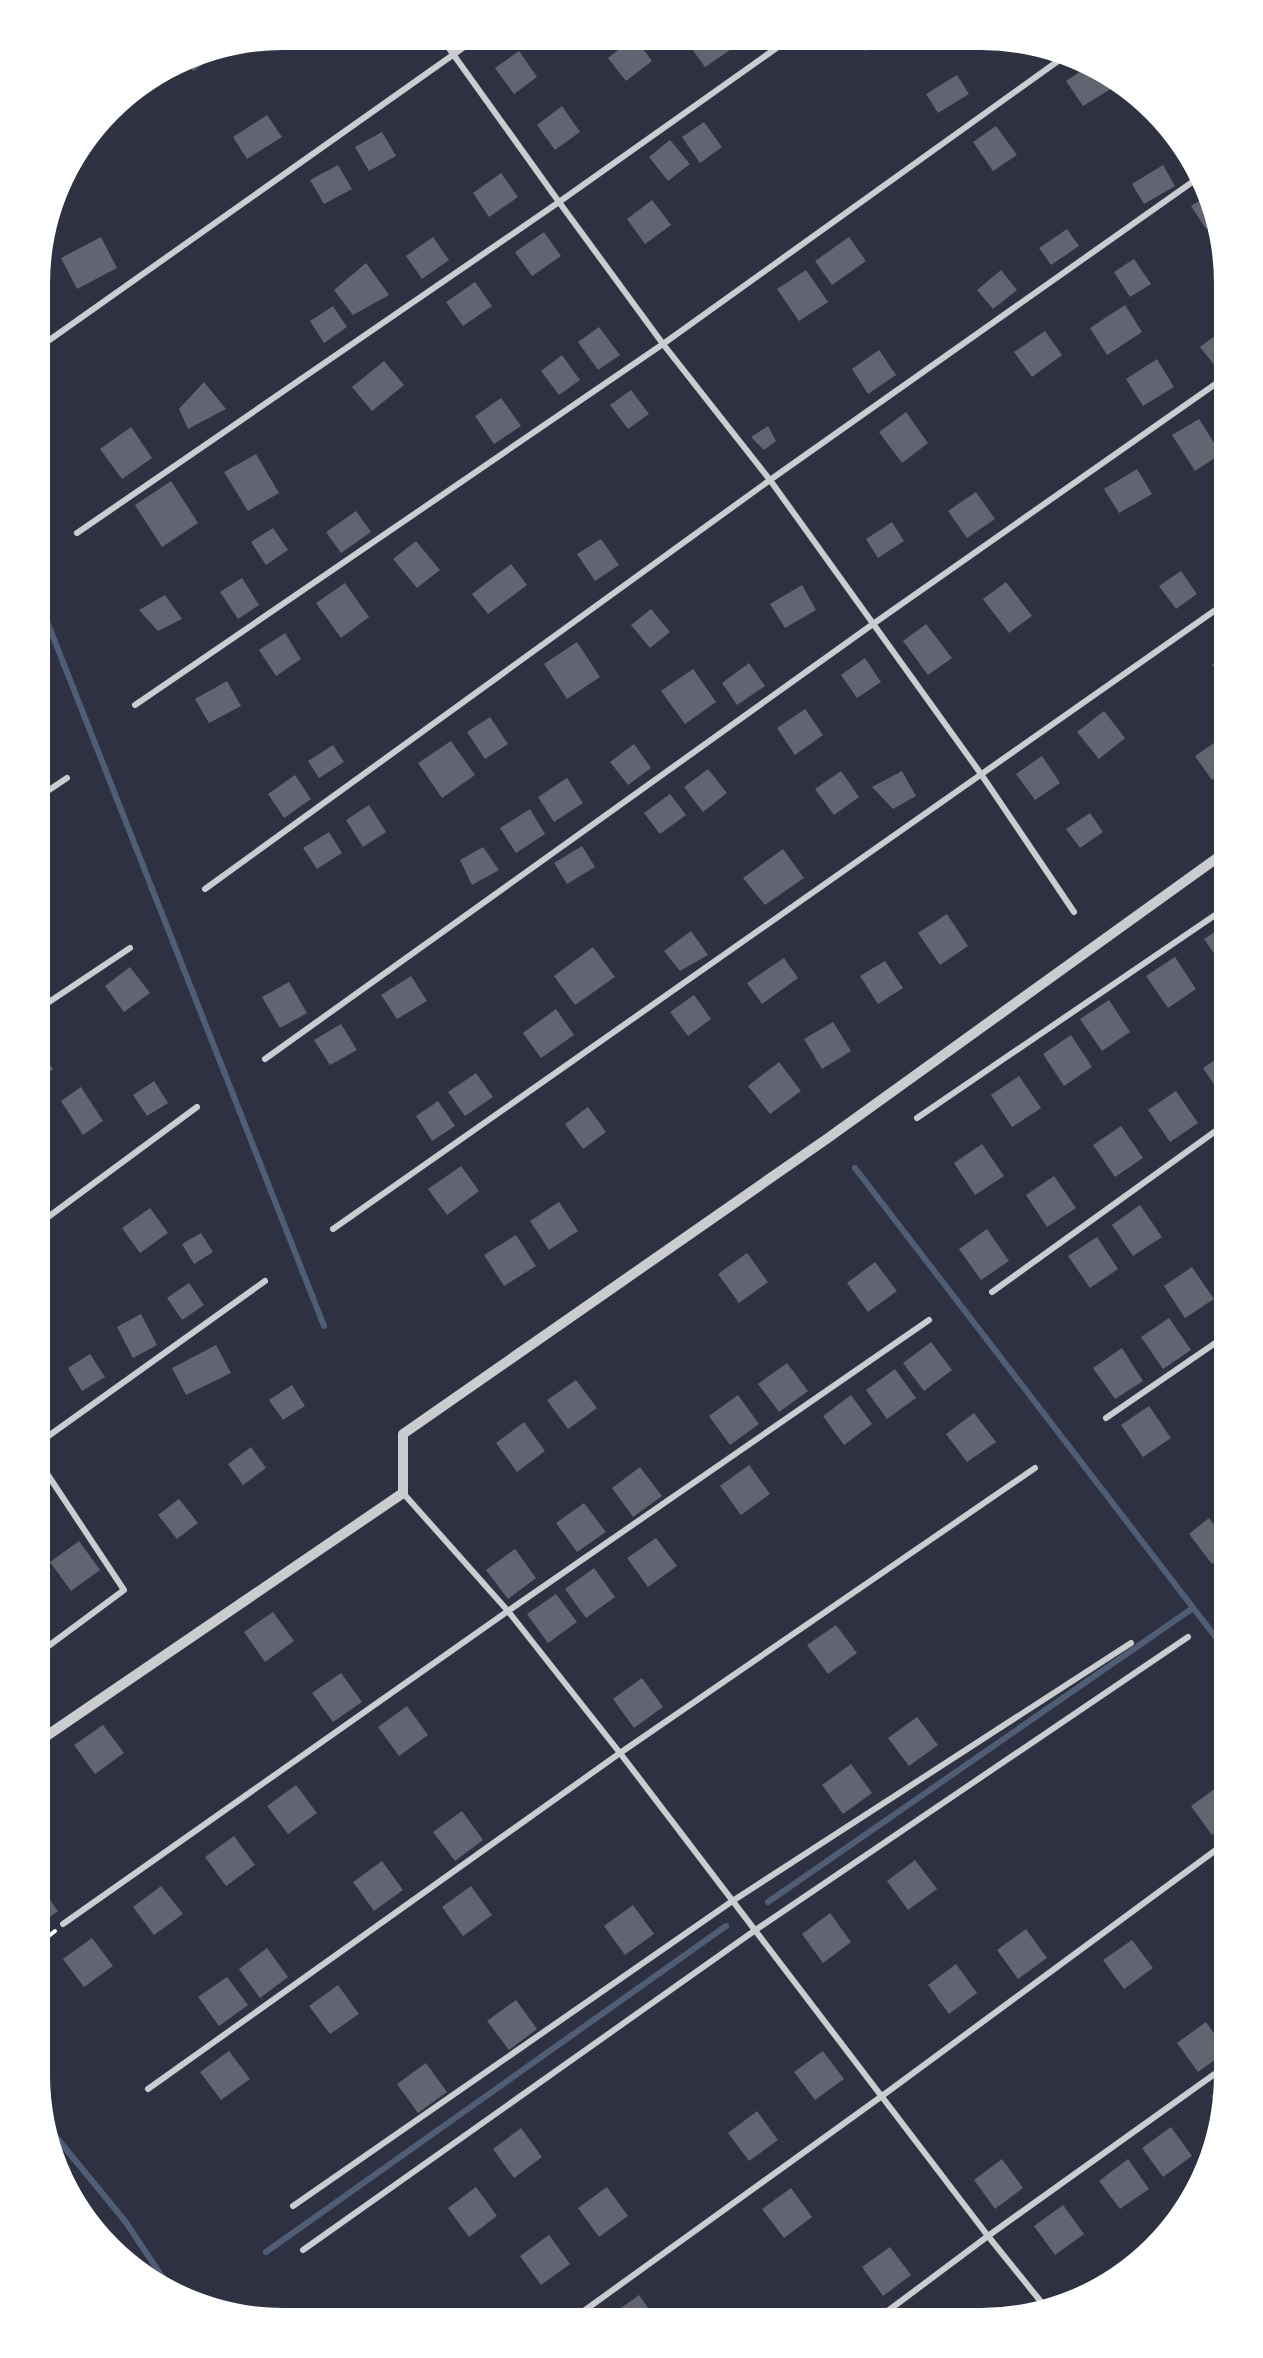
<svg xmlns="http://www.w3.org/2000/svg" width="1263" height="2358" font-family="'Fira Sans',sans-serif">
<style>
.lines{fill:none;stroke-linecap:round;stroke-linejoin:round}
.stream{stroke:#4f5d75;stroke-width:6}
.building{fill:#626471}
.path{stroke:#fff;stroke-width:4}
.minor{stroke:#caccd0;stroke-width:6}
.tertiary{stroke:#caccd0;stroke-width:10}
</style>
<rect width="100%" height="100%" fill="#2d3142"/>
<g class="lines">
<path class="stream" d="M41,606L324,1326
M855,1168L1224,1648
M768,1902L1193,1608
M47,2126L125,2221L171,2290
M266,2252L726,1926"/>
</g>
<path class="building" d="M630,41H637L652,61L626,81L608,58Z
M686,41L742,42L705,67Z
M859,43H877L865,51Z
M225,50L193,71L186,59L190,57Z
M519,51L537,77L514,94L495,68Z
M1090,65L1107,76L1114,87L1083,106L1066,81Z
M957,75L969,94L938,113L926,94Z
M562,106L580,132L555,150L537,125Z
M267,115L282,137L247,159L233,137Z
M704,122L722,147L700,163L682,137Z
M996,126L1017,155L993,171L973,142Z
M382,132L396,156L369,171L355,147Z
M670,140L690,164L668,181L649,157Z
M338,165L352,189L324,204L310,180Z
M1163,165L1175,186L1144,204L1132,184Z
M501,173L518,197L489,217L473,193Z
M1207,196L1211,204L1214,223L1206,229L1191,206Z
M652,200L671,225L645,244L627,219Z
M1067,229L1079,246L1051,265L1039,248Z
M544,232L561,256L532,276L515,252Z
M101,237L117,268L77,289L61,258Z
M433,237L449,260L422,279L406,256Z
M849,237L866,261L832,285L815,261Z
M1134,259L1151,284L1130,297L1114,272Z
M366,263L389,295L353,315L334,290Z
M806,270L828,302L799,321L777,289Z
M1001,270L1017,290L993,309L977,290Z
M475,282L492,306L463,326L446,302Z
M1125,305L1142,332L1107,355L1090,328Z
M333,306L347,327L324,343L310,321Z
M599,327L620,355L598,370L578,342Z
M1224,329V362L1216,367L1200,347Z
M1045,331L1062,355L1032,377L1014,352Z
M879,350L896,375L868,394L852,369Z
M562,355L580,380L559,395L541,371Z
M1157,359L1174,387L1143,406L1126,379Z
M384,361L404,385L372,411L352,387Z
M204,382L226,409L188,429L179,409Z
M631,390L649,414L628,429L610,405Z
M501,398L521,426L494,444L475,416Z
M906,412L928,443L902,463L879,432Z
M1199,419L1221,454L1195,471L1172,435Z
M768,426L776,441L764,450L751,437Z
M131,427L152,458L122,479L100,449Z
M256,454L279,493L248,511L224,472Z
M1137,469L1152,494L1119,513L1104,489Z
M171,481L198,523L162,547L135,505Z
M976,492L995,519L967,538L948,511Z
M356,511L371,532L341,553L326,532Z
M892,522L904,541L878,558L866,539Z
M273,528L288,550L266,565L251,542Z
M601,539L619,565L595,581L577,554Z
M416,541L440,570L417,588L393,559Z
M511,564L527,585L488,614L472,594Z
M1181,571L1197,594L1176,609L1159,586Z
M242,578L259,605L238,619L220,592Z
M1006,582L1032,616L1009,633L983,599Z
M345,583L369,617L341,638L316,603Z
M802,585L816,610L785,628L770,604Z
M165,595L182,619L158,631L139,610Z
M651,609L670,632L650,648L631,625Z
M926,624L952,658L928,675L903,641Z
M285,633L301,659L276,676L259,650Z
M577,642L600,677L567,699L544,664Z
M1224,656V678L1212,665Z
M865,658L881,682L857,698L841,675Z
M749,663L765,686L737,705L722,683Z
M693,669L716,702L685,724L661,691Z
M227,681L241,706L209,723L195,699Z
M805,709L823,735L795,755L777,728Z
M1104,711L1125,738L1099,759L1077,732Z
M490,717L508,744L485,759L467,732Z
M1224,736V772L1212,780L1195,756Z
M451,741L475,775L442,798L418,763Z
M634,744L651,768L628,785L610,762Z
M333,745L344,762L319,778L308,761Z
M1042,756L1060,783L1035,800L1016,774Z
M708,769L727,793L703,812L684,787Z
M841,771L859,797L834,815L815,789Z
M902,771L916,796L893,809L872,787Z
M295,775L311,799L284,818L268,794Z
M567,778L583,803L554,822L538,797Z
M670,794L686,815L660,834L644,813Z
M369,805L386,832L363,847L346,820Z
M530,809L545,834L516,853L500,828Z
M1090,813L1103,832L1080,848L1066,829Z
M329,832L342,853L317,869L303,848Z
M582,846L595,867L567,884L554,863Z
M483,847L499,870L472,885L460,860Z
M783,849L804,878L765,905L743,878Z
M947,914L968,946L940,965L918,933Z
M1224,926V968L1204,939Z
M691,931L708,955L680,971L664,951Z
M593,947L615,977L575,1005L554,976Z
M1175,957L1196,989L1168,1008L1146,976Z
M784,958L798,978L762,1004L747,983Z
M885,961L903,988L878,1004L860,976Z
M130,967L150,993L124,1012L105,986Z
M411,976L427,1001L397,1019L381,995Z
M289,982L307,1013L280,1028L262,997Z
M694,995L711,1019L688,1036L670,1012Z
M1109,1000L1130,1032L1102,1051L1080,1019Z
M556,1009L574,1035L541,1058L523,1033Z
M833,1022L851,1051L822,1069L804,1039Z
M341,1024L357,1050L330,1065L314,1040Z
M1071,1035L1092,1067L1064,1086L1043,1054Z
M40,1050L53,1069L40,1078Z
M1224,1054V1099L1203,1068Z
M779,1062L801,1091L770,1114L748,1086Z
M476,1073L493,1097L465,1116L448,1092Z
M1019,1076L1041,1108L1012,1127L991,1095Z
M154,1081L168,1103L147,1116L133,1095Z
M81,1087L103,1121L83,1135L61,1101Z
M1176,1091L1198,1123L1170,1142L1148,1110Z
M438,1101L455,1126L432,1141L416,1116Z
M588,1107L606,1132L583,1149L565,1124Z
M1121,1126L1143,1158L1115,1177L1093,1145Z
M982,1144L1004,1176L975,1195L954,1163Z
M1224,1162V1180L1215,1168Z
M461,1166L479,1191L447,1215L428,1189Z
M1054,1176L1076,1208L1047,1227L1026,1195Z
M559,1202L578,1231L549,1250L530,1221Z
M1140,1205L1162,1237L1133,1256L1112,1225Z
M150,1208L168,1233L140,1253L122,1228Z
M987,1229L1009,1261L981,1280L959,1249Z
M201,1233L213,1252L194,1264L182,1244Z
M516,1235L536,1266L504,1286L484,1255Z
M1097,1237L1118,1269L1090,1288L1068,1256Z
M747,1253L768,1282L739,1303L718,1274Z
M875,1262L897,1291L868,1312L847,1283Z
M1192,1267L1214,1299L1185,1318L1164,1286Z
M189,1283L204,1305L182,1320L167,1298Z
M141,1314L157,1345L133,1358L117,1327Z
M1169,1318L1191,1350L1163,1369L1141,1337Z
M931,1342L952,1370L924,1391L903,1363Z
M216,1345L231,1373L186,1395L172,1368Z
M1122,1348L1143,1381L1115,1399L1093,1368Z
M90,1354L105,1377L82,1391L68,1368Z
M787,1363L808,1391L779,1412L758,1384Z
M895,1369L916,1398L887,1419L866,1390Z
M576,1380L597,1408L568,1429L547,1400Z
M292,1385L305,1406L283,1420L269,1400Z
M738,1395L759,1424L730,1445L709,1416Z
M851,1395L872,1424L844,1445L823,1416Z
M1149,1406L1171,1438L1143,1457L1121,1425Z
M974,1413L996,1442L967,1462L946,1434Z
M524,1422L545,1451L517,1472L496,1443Z
M251,1447L266,1468L243,1485L228,1464Z
M749,1465L770,1494L741,1515L720,1486Z
M640,1467L662,1496L633,1517L612,1488Z
M179,1499L198,1523L177,1539L158,1515Z
M584,1503L606,1532L577,1552L556,1523Z
M1224,1507V1522L1217,1513Z
M1209,1518L1224,1538V1555L1212,1564L1189,1534Z
M656,1538L677,1566L648,1587L627,1558Z
M79,1541L100,1570L71,1591L50,1562Z
M515,1549L536,1578L508,1599L486,1570Z
M594,1568L615,1597L586,1618L565,1589Z
M556,1594L577,1622L548,1643L527,1614Z
M273,1612L294,1641L265,1662L244,1632Z
M836,1625L857,1653L828,1674L807,1645Z
M341,1673L362,1702L333,1722L312,1693Z
M642,1678L663,1707L634,1728L613,1699Z
M407,1706L428,1735L399,1756L378,1727Z
M917,1717L938,1745L909,1766L888,1738Z
M103,1725L124,1753L95,1774L74,1745Z
M851,1764L872,1793L843,1814L822,1785Z
M296,1785L317,1813L288,1834L267,1806Z
M1220,1785L1224,1790V1826L1212,1835L1191,1806Z
M462,1811L483,1840L455,1861L433,1832Z
M234,1836L255,1865L226,1886L205,1857Z
M915,1860L937,1889L908,1910L887,1881Z
M382,1861L403,1890L374,1911L353,1882Z
M39,1885L58,1911L39,1925Z
M161,1886L183,1914L154,1935L133,1907Z
M471,1886L492,1915L463,1936L442,1907Z
M633,1905L654,1934L625,1955L604,1926Z
M830,1913L851,1942L823,1963L802,1934Z
M1026,1929L1047,1958L1018,1979L997,1950Z
M92,1938L113,1966L84,1987L63,1959Z
M1132,1940L1153,1968L1124,1989L1103,1960Z
M267,1948L288,1977L260,1998L239,1969Z
M956,1964L977,1993L949,2014L928,1985Z
M227,1977L248,2005L219,2026L198,1997Z
M338,1985L359,2014L330,2034L309,2006Z
M516,2000L537,2029L509,2050L487,2021Z
M1206,2022L1223,2046V2054L1198,2072L1177,2043Z
M229,2051L250,2079L221,2100L200,2072Z
M823,2051L844,2079L815,2100L794,2072Z
M426,2063L447,2092L418,2113L397,2084Z
M1223,2087V2092L1220,2109L1211,2096Z
M757,2111L778,2140L749,2161L728,2133Z
M1171,2127L1192,2156L1163,2177L1142,2148Z
M521,2128L542,2157L514,2178L493,2149Z
M1002,2159L1023,2188L995,2209L974,2180Z
M1128,2159L1149,2189L1120,2209L1099,2181Z
M476,2187L497,2216L469,2237L448,2208Z
M607,2187L628,2216L599,2237L578,2208Z
M791,2188L812,2217L784,2238L762,2209Z
M1063,2205L1084,2234L1055,2255L1034,2226Z
M549,2235L570,2264L541,2285L520,2256Z
M890,2247L911,2275L883,2296L862,2267Z
M639,2295L655,2318H611L610,2316Z"/>
<g class="lines">
<path class="path" d="M39,1944L55,1931"/>
<path class="minor" d="M443,40L559,202L663,344L770,480L981,774L1074,912
M41,346L474,40
M77,533L559,202L785,42
M135,705L663,344L1065,56
M40,796L67,778
M205,889L770,480L1198,178
M40,1008L130,948
M265,1059L873,624L1224,378
M917,1118L1224,909
M40,1223L197,1107
M333,1229L1224,604
M992,1292L1224,1125
M1106,1418L1224,1337
M40,1442L265,1281
M403,1493L508,1611L620,1753L988,2236L1046,2308
M39,1653L124,1590L40,1463
M63,1924L508,1611L929,1320
M148,2089L620,1753L1035,1468
M293,2206L731,1902L1131,1643
M303,2250L754,1931L1188,1637
M574,2318L882,2096L1224,1844
M877,2319L988,2236L1223,2068"/>
<path class="tertiary" d="M39,1741L403,1493V1434L828,1138L1224,853"/>
</g>
<path d="M0 0H1263V2358H0ZM283 50H981A233 233 0 0 1 1214 283V2075A233 233 0 0 1 981 2308H283A233 233 0 0 1 50 2075V283A233 233 0 0 1 283 50Z" fill="#fff" fill-rule="evenodd"/>
</svg>
